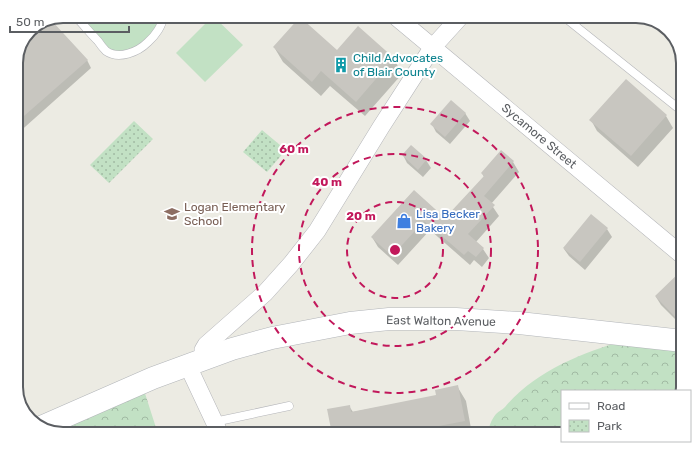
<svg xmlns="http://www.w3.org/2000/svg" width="699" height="450" font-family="Rubik,sans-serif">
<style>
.grass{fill:#c2e1c4}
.forest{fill:url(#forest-crowns)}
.park{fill:url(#park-dots)}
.shadow{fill:#0003}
.building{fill:#c8c6c0}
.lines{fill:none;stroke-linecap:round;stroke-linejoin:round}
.service-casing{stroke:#b4b5b9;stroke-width:9}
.minor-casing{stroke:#b4b5b9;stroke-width:18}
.secondary-casing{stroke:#b2b5b9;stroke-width:23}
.service{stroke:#fff;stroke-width:8}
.minor{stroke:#fff;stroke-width:17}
.secondary{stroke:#fff;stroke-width:22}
.ring{fill:none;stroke:#c2185b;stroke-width:2;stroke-dasharray:7 5}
.labels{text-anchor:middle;stroke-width:4;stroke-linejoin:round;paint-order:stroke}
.culture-label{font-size:12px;fill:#0d838f;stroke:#fff;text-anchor:start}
.street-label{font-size:12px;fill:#5b5e62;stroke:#fff}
.education-label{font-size:12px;fill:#785e54;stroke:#fff;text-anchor:start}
.shop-label{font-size:12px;fill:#366cbe;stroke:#fff;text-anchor:start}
.rim{fill:none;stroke:#5b5e62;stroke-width:2}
.centre{fill:#c2185b;stroke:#fff;stroke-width:2}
.ring-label{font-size:12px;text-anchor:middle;font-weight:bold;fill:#c2185b;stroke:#fff;stroke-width:4;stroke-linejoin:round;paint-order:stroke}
</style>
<defs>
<pattern id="forest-crowns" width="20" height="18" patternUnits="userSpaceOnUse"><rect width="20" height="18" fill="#c2e1c4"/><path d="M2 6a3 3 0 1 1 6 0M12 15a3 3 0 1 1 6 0" fill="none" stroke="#a1baa3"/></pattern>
<pattern id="park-dots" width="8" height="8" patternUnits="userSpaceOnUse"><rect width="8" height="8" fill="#c2e1c4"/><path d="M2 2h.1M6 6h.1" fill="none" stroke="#a1baa3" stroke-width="1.8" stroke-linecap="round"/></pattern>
</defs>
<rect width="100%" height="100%" fill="#ecebe3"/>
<path class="grass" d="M75,16H163V19L137,51L115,54Z
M213,16L243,45L205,82L176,53Z"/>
<path class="forest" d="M625,340L683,342V387L682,391H562V430H556L545,434H487C489,427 491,420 496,414C499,411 502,410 505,407C535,371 582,353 625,340Z
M142,384L158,434H63L41,427Z"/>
<path class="park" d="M134,121L153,139L109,183L90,165Z
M262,130L286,150L267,172L243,152Z"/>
<path class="shadow" d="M51,21L87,60L91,68L16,135V61L30,30Z
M358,27L394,59L402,74L365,116L330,86L321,96L283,62L274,47L337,51Z
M626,80L666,116L673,128L638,167L597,131L591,120Z
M465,113L470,121L450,144L436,132L432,124Z
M411,146L426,160L431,168L423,177L407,163L403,155Z
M501,151L513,162L519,172L491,204L499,216L476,242L483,249L489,258L482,267L474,260L470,265L430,230L398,265L378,247L372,237L414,191L445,220L484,177L482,173Z
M607,229L612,237L585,270L569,256L564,249Z
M683,282V327L661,305L656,297Z
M457,386L466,401L472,434H333L349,406L353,412L437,396Z"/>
<path class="building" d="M300,17L337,50L358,26L394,58L356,102L321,71L312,82L273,47Z
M52,21L88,60L16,123V61L30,30Z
M626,79L667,115L631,156L589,120Z
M451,100L466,113L445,137L430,124Z
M411,145L427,159L418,170L402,155Z
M501,150L514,161L484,196L495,205L468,234L484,248L476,257L468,251L464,255L424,221L392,256L371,237L414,190L445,218L484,176L481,173Z
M591,214L608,228L580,262L563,248Z
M683,269V325L655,296Z
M458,385L465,421L397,434H332L327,409L350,405L351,412L436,395L435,390Z"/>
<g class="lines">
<g class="service-casing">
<path id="service" d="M75,16C83,24 90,33 98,41C100,44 103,48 106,51C119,60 138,52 148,42C155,36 163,25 163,16
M563,16L683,112
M214,422L289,406"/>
</g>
<g class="minor-casing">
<path id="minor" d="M395,16L683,256
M204,360L203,350L206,345L265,293L291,264L317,231L381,127L432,48L461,16
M188,366L220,434"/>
</g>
<g class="secondary-casing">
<path id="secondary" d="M41,427L153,378L232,349L272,338L350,323L389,319H456L519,323L683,341"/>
</g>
<use href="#service" class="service"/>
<use href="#minor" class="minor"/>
<use href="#secondary" class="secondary"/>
</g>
<g class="ring">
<circle cx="395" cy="250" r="48"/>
<circle cx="395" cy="250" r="96"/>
<circle cx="395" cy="250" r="143"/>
</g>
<defs>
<g id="building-bare" transform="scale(1.2)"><path d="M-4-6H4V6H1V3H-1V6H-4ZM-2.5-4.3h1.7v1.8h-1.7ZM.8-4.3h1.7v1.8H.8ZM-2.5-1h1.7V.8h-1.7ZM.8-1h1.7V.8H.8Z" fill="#0f9aa8" stroke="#fff" stroke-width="2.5" paint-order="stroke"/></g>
<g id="school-bare" transform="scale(1.2)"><path d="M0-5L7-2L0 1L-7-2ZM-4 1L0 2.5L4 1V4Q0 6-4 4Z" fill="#8d6e63" stroke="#fff" stroke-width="2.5" paint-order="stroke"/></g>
<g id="shop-bare" transform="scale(1.2)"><path d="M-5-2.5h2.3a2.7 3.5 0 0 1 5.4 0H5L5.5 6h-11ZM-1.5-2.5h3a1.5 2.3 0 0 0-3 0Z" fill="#3f7fe0" stroke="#fff" stroke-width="2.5" paint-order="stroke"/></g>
</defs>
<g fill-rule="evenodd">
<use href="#building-bare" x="341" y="65"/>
<use href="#school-bare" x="172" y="214"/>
<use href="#shop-bare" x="404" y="221"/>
</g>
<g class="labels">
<g class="culture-label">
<text x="353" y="62">Child Advocates<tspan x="353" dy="14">of Blair County</tspan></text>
</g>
<g class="street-label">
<text transform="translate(539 136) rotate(40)" y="4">Sycamore Street</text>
<text transform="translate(441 321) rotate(1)" y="4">East Walton Avenue</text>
</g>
<g class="education-label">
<text x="184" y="211">Logan Elementary<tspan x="184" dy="14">School</tspan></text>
</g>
<g class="shop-label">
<text x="416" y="218">Lisa Becker<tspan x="416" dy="14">Bakery</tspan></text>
</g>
</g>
<path d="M0 0H699V450H0ZM63 23H636A40 40 0 0 1 676 63V387A40 40 0 0 1 636 427H63A40 40 0 0 1 23 387V63A40 40 0 0 1 63 23Z" fill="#fff" fill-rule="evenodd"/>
<path class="rim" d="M63 23H636A40 40 0 0 1 676 63V387A40 40 0 0 1 636 427H63A40 40 0 0 1 23 387V63A40 40 0 0 1 63 23Z"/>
<circle cx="395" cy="250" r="6" class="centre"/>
<g class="ring-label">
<text x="294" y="153">60 m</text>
<text x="327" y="186">40 m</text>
<text x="361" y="220">20 m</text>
</g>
<rect x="561" y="390" width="130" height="52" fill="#ffffff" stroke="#bdbfc0"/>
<rect x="569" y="403" width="20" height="6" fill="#ffffff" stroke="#bdbfc0"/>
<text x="597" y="410" font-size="12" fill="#5b5e62">Road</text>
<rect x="569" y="420" width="20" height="12" fill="url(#park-dots)" stroke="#bdbfc0"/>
<text x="597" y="430" font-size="12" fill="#5b5e62">Park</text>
<path d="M10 26v6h119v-6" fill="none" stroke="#5b5e62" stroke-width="2"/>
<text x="16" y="26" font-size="12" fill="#5b5e62" stroke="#ffffff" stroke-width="3" paint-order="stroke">50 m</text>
</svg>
